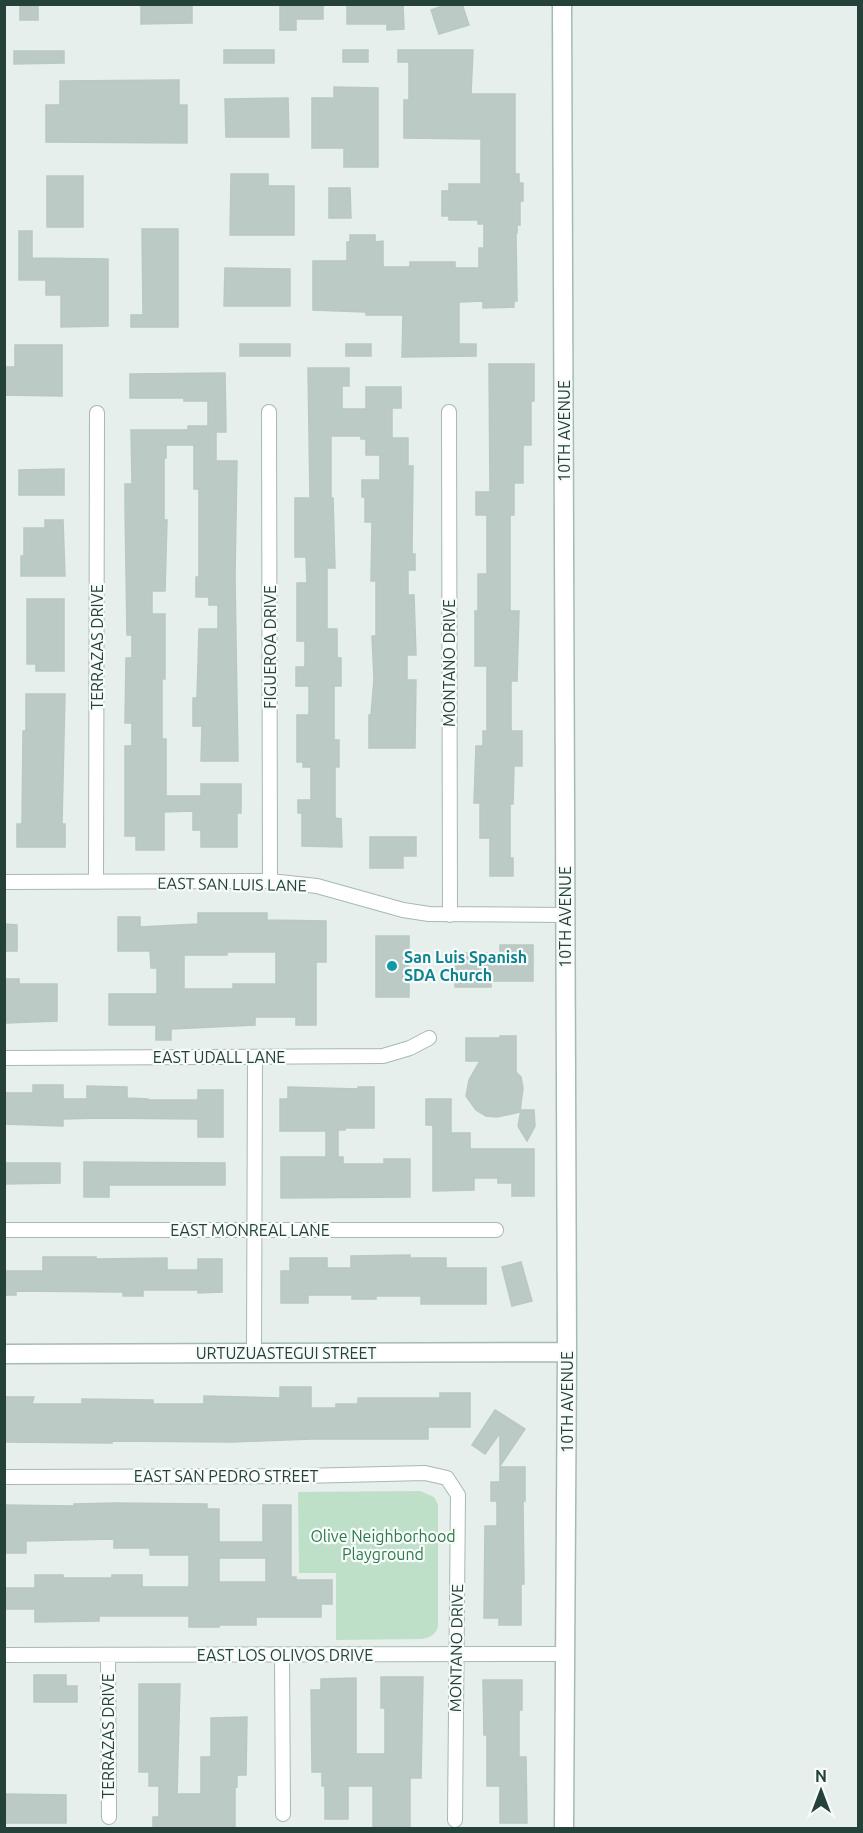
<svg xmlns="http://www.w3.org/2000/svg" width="863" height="1833" font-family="Ubuntu,sans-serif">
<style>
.green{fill:#bfe0c8}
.building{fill:#bbcac4;stroke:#b8c9c2;stroke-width:1.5;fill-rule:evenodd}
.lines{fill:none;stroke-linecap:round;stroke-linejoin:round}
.street-casing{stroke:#a8b8b2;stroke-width:16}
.secondary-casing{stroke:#a4bbb3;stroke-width:21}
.street{stroke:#fff;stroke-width:14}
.secondary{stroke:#fff;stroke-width:18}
.culture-dot{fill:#0f9aa8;stroke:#f7fbf9;stroke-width:2}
.labels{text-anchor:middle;stroke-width:4.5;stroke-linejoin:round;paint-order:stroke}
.street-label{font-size:16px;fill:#24423a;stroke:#f7fbf9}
.culture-label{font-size:16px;font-weight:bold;fill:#0d838f;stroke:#f7fbf9;text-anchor:start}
.park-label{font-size:16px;fill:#2d7a4b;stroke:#f7fbf9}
</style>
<rect width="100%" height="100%" fill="#e6efeb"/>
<path class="green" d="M420,1491L434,1497L438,1504V1627C435,1635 431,1637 422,1639L336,1640V1573H299L298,1492Z"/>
<path class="building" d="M20,4H38V20H20Z
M141,4H192V23L141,24Z
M280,4H323V19H296V30H280Z
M347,4H403L404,29L387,30V24H347Z
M448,4H462L469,25L439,34L431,10Z
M224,50H274V63H224Z
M343,50H368V62H343Z
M398,50H473L471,94H515V174H519V183H523V201H520V225H517V233H516L517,301H514V307L483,308V301L459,302V344H476V356L402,357L403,315H366V312L313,310V261H347V242H350V235H375V242L383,241V267H410V262H455V268H479V248H484V224H478V220H449V216H442V191H449V184H481V139L404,138V100H409V62H398Z
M14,51H64V63L14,64Z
M179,80V105H187V143L46,142V105H60V81Z
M334,87L378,88V167H344V148H312V98H334Z
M288,98L289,137H226L225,99Z
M231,174H268V186H294V235H230Z
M47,176H83V227H47Z
M329,188H350L351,218H329Z
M142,229H178V327H131V315H143Z
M19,231H32V258L108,259V326L61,327V295H46V280H19Z
M225,268L290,269V306H224Z
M240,344H290V356H240Z
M346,344H371V356H346Z
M15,345H62V396L4,395V367H15Z
M489,364H534V401H531V445H523V483H514V515H510V611H519L517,681H511V731H522V766H514L513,804H510V858H513V876H490V838H480V803H474L476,746H483V731H487V666H475V611H478V574H487V515H476V492H490Z
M308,368H349V386H342V409H366V387H401V408H392V438H408V466H413L412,554H415V570H408V595H414L416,655H407V680H416L415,748H369V715H371L374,679L372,636H376V581H371L372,522H365V497H362V480H380V455H366V439H361V436H331V498H333L335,568H327V629H337V658H341V686H334V740H339V767H335V818L341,819L342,847L302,846V813H298V800H311V767H303V762H297V715H309V686H296V667H305V641H297V583H307L306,557H295V498H310Z
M225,373L226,432H216V461H237L235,577L238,761H201L202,726H193V698H197L199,629H218V605H209V597H196V577H199V489H194V445H166V458H164V520H167L165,591H152V614H165V679H162V739H166V796H201V784H241V813H237V847H201V830H193V811L164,812V850H136V836H125V746H132V723H125L126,658H132V635H127L125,505V484H132L131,430H188V426H208V401H184V398H130V374Z
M64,469V495H19V470Z
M45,520H63L65,576H21V556H24V528H45Z
M27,599H64V671H36V664H27Z
M26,694H65L62,824H65V847H17V824H22L23,731H26Z
M370,837H416V856H403V868H370Z
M198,913H267V920L326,921V962H316V1025H296V1017H255V1025L171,1029V1040H156V1025H109V994H157V968H151L150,951H118V917H140V927L198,924ZM227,952H276V984H233V989H184V955H227Z
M4,924L17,925V951H4Z
M376,936H409V997H376Z
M500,945H533V981H491V987H455V953H500Z
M4,979H19V984H57V1021L6,1023Z
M500,1036H516V1072L521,1077L523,1088L520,1112L497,1117L486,1116L476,1110L466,1096L469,1080L480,1061H466V1038H500Z
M33,1085H63V1099H87V1086L127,1087V1098L148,1099V1100H198V1090H223V1137H198V1119L101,1118L63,1119V1126L4,1124V1093H33Z
M288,1087L358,1089V1087H374V1128H345V1130H338V1157H343V1164H384V1159H410V1197L281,1198V1157H326V1131H280V1099H288Z
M426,1099H451V1133H470V1149H534V1196H512V1183H498V1178H474V1190L433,1191V1125H426Z
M521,1110H534L535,1126L527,1141L518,1126Z
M84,1162L225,1163V1185H109V1197H84Z
M4,1163H60V1183L4,1184Z
M410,1255V1258H446V1268H486V1304H421V1296H376V1299H352V1295H308V1303H281V1271H290V1258H327V1268H351V1256Z
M43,1257H96V1259L167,1258V1270H198V1259H222V1292L198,1293V1290H143V1296H123V1292L16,1291V1295H4V1271H43Z
M521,1262L532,1301L512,1306L502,1267Z
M280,1387H311V1408H336V1404H358V1398H440V1393H470V1427H428V1439H311L233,1442L112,1441V1443L4,1442V1397H34L32,1404H82V1399L153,1400V1404H204V1396L280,1398Z
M495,1410L525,1429L500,1466V1433L485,1454L472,1445Z
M500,1467H525V1501H523L524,1584H521V1625H499V1618H484L485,1526H497V1501H491V1482H500Z
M114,1503L207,1504V1509H219V1542H263V1505H291V1577H296V1580H332V1604H321V1617H256V1625H219V1627H189V1616H99V1621L35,1622V1609H4V1588H35V1575H63V1578H112V1575H142V1587H189V1555H150V1548H114V1539L26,1541V1553H4V1505L74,1506V1504ZM219,1558H266V1582H219Z
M34,1675H66V1686H77V1702H34Z
M381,1677H423L421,1778H410V1827H373V1786H348V1819H325V1786H322V1772H312L311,1690H321V1679L356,1678V1754H385V1708H381Z
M483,1680H522V1710H519V1757H526L527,1823H500V1786H487V1735H484Z
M139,1684H180L177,1794H201V1757H211V1718L247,1717L246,1775H237V1787H235V1828H153V1817H159V1786H149V1772H139Z
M4,1794L66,1795V1823H4Z"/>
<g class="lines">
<g class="street-casing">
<path id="street" d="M269,412L270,881
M449,412L450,915
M4,882L270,881L317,886L403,910L429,914L565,915
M96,882L97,413
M4,1058L383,1056L410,1048L429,1038
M4,1230H496
M254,1353L255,1057
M4,1477L301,1476L425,1473L447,1478L458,1495L455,1820
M4,1655L565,1654
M108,1655L109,1817
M282,1655L283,1814"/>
</g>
<g class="secondary-casing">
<path id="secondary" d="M562,4L567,1352L564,1828
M4,1354L567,1352"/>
</g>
<use href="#street" class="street"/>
<use href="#secondary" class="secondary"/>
</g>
<circle class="culture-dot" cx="392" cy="966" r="6"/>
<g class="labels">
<g class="street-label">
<text transform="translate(564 431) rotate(-90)" y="6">10TH AVENUE</text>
<text transform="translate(97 647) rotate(-90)" y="6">TERRAZAS DRIVE</text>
<text transform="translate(270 647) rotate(-90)" y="6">FIGUEROA DRIVE</text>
<text transform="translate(449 663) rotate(-90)" y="6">MONTANO DRIVE</text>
<text transform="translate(232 884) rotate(1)" y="6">EAST SAN LUIS LANE</text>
<text transform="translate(565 917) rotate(-90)" y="6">10TH AVENUE</text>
<text x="219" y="1063">EAST UDALL LANE</text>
<text x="250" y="1236">EAST MONREAL LANE</text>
<text x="286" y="1359">URTUZUASTEGUI STREET</text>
<text transform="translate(567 1402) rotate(-90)" y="6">10TH AVENUE</text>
<text x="226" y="1482">EAST SAN PEDRO STREET</text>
<text transform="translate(456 1648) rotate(-89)" y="6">MONTANO DRIVE</text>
<text x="285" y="1661">EAST LOS OLIVOS DRIVE</text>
<text transform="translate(108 1736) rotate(-90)" y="6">TERRAZAS DRIVE</text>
</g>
<g class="culture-label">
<text x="404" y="963">San Luis Spanish<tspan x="404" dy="18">SDA Church</tspan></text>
</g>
<g class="park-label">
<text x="383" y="1542">Olive Neighborhood<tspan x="383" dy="18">Playground</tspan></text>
</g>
</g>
<rect width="863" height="1833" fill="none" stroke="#24423a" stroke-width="12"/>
<g transform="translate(821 1791)" stroke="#f7fbf9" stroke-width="4.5" paint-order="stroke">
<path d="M0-4.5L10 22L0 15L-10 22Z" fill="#24423a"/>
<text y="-9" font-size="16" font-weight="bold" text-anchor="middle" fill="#24423a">N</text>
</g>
</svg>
